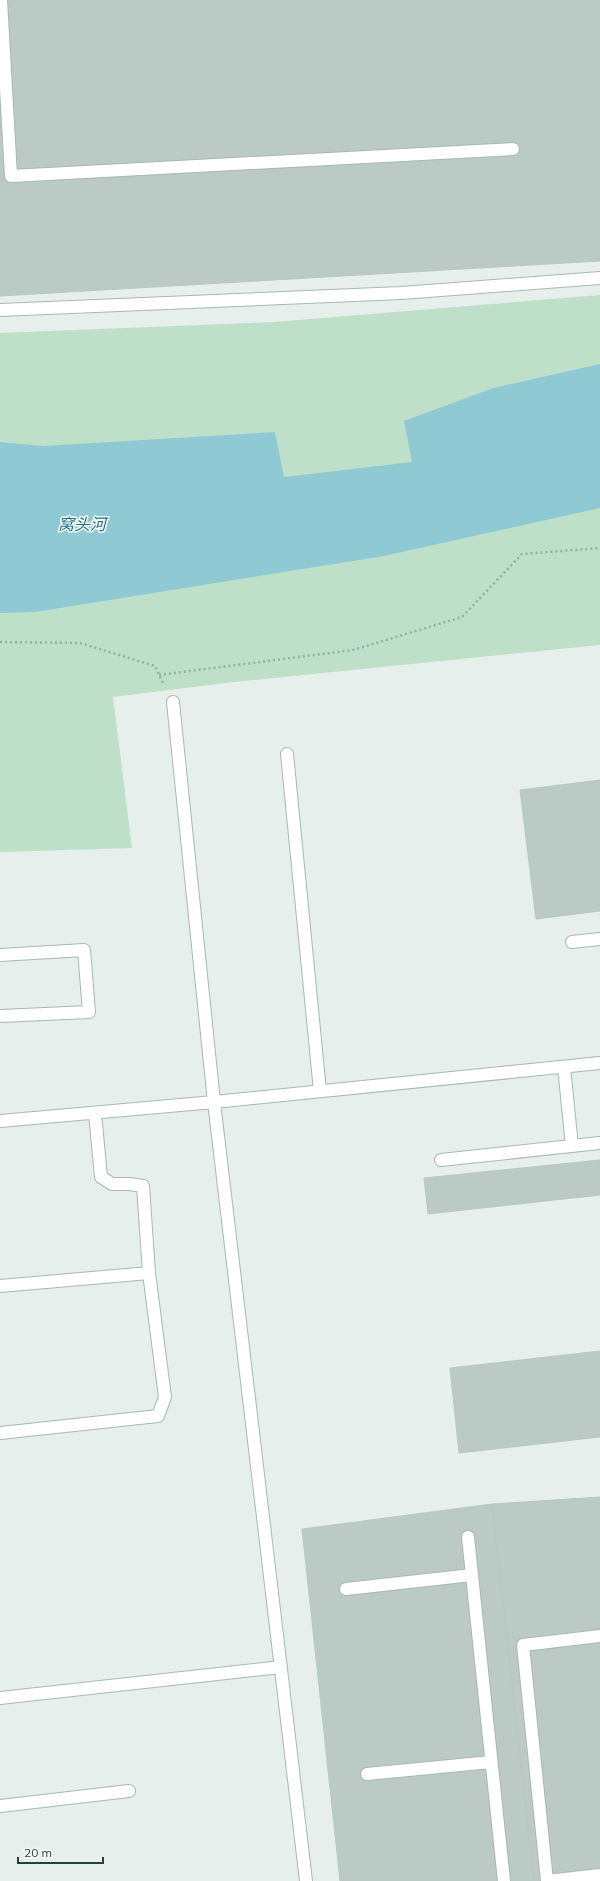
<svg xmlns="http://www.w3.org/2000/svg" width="600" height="1881" font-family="Mulish,'Noto Sans SC',sans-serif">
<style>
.green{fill:#bfe0c8}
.water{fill:#8ec9d4}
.building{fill:#bbcac4;stroke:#b8c9c2}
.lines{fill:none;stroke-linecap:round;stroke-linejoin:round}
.minor-casing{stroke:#a8b8b2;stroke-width:14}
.path{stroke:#86b3a5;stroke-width:2.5;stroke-dasharray:2 3;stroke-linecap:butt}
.minor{stroke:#fff;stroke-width:12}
.labels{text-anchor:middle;stroke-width:3;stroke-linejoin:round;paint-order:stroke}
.water-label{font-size:16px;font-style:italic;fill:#1c6f80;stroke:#f7fbf9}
</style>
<rect width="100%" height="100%" fill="#e6efeb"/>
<path class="green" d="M600,295V645L234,682L113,697L132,848L0,852V333L274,322Z"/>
<path class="water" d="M600,364V508L384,556L35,612L0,613V442L43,446L275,432L284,477L412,462L404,421L493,388Z"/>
<path class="building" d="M0,0H600V261L0,296Z
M600,780V911L536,919L520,790Z
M600,1160V1195L428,1214L424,1178Z
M600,1351V1437L459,1453L450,1368Z
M600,1497V1881H534L492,1504Z
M492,1504L534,1881H340L302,1529Z"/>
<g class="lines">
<g class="minor-casing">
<path id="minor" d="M1,0L11,176L513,149
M0,310L401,293L600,278
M173,702L214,1102L306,1881
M287,754L320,1091
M572,942L600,939
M0,955L84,950L89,1012L0,1016
M564,1067L572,1146
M0,1121L214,1102L600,1063
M441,1160L600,1143
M0,1286L149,1273
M0,1433L158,1416L165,1397L149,1273L143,1186L129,1184H112L101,1177L95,1113
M468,1537L504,1881
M346,1589L472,1575
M0,1698L281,1667
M367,1774L491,1762
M0,1806L129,1791
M547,1881L523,1645L600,1636
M547,1881L600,1875"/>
</g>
<path class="path" d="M0,642L80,643L155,666L164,685
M159,675L353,650L462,617L522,554L600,548"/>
<use href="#minor" class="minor"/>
</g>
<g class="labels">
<g class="water-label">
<text x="82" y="530">窝头河</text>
</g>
</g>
<path d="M18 1857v6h85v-6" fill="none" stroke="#24423a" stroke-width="2"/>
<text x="24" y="1857" font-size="12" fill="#24423a" stroke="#f7fbf9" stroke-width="3" paint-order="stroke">20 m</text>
</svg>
